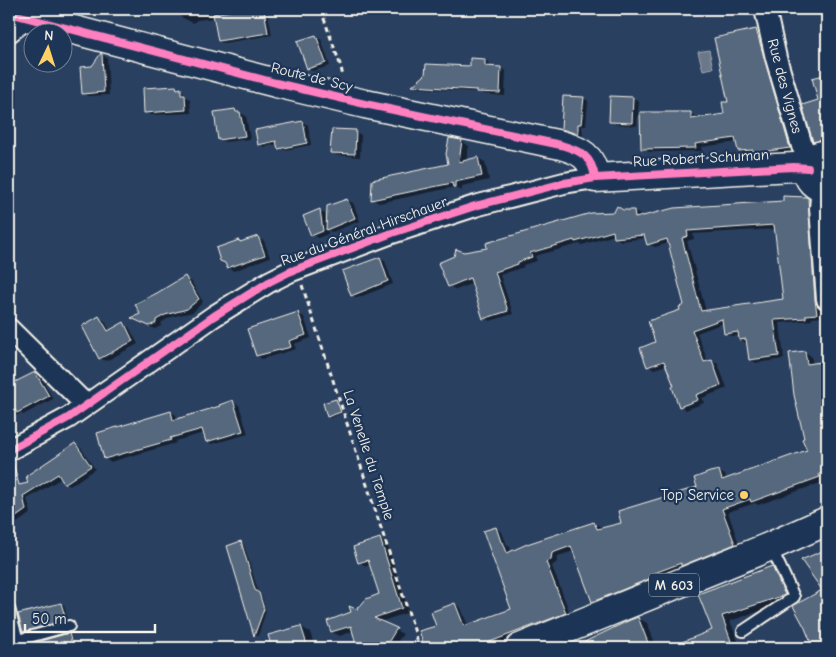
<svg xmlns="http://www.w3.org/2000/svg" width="836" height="657" font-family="'Comic Neue',sans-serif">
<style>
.water{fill:#6a788a;stroke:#a1a8b0}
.shadow{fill:#0007;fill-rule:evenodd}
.building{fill:#56677d;stroke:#f4f1e8;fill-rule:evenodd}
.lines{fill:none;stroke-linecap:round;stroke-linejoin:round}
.lane-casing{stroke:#f4f1e8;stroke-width:14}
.street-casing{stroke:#f4f1e8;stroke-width:24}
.secondary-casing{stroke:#f4f1e8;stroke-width:31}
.primary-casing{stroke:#f4f1e8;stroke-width:31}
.path{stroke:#f4f1e8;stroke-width:3;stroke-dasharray:5 4;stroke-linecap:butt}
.lane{stroke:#1d3557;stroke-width:10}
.street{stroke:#1d3557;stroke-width:20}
.secondary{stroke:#1d3557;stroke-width:28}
.primary{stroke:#1d3557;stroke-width:28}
.cycleway-casing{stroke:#1d3557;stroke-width:11}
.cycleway{stroke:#ff80c0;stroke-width:8}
.poi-dot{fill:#ffd166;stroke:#1d3557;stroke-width:2}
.labels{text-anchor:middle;stroke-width:4.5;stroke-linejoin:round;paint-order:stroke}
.shield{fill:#1d3557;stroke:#b4b9bc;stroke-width:1}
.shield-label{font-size:14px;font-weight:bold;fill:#f4f1e8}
.street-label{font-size:15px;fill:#f4f1e8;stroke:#1d3557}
.poi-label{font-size:15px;fill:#f4f1e8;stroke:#1d3557;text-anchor:end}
</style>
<rect width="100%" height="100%" fill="#2a4060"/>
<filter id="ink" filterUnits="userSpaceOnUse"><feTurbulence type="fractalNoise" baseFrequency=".02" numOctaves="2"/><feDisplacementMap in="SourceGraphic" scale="10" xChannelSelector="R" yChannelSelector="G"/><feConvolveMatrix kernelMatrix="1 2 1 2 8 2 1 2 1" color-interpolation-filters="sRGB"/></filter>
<g filter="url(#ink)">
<path class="water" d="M709,50L713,68L703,70L698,52Z"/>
<path class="shadow" d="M179,9H225V13L247,9H267L272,35L224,43L219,41L215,18L197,20L193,23L181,17Z
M722,9H749L728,14L723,11Z
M756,31L763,35L796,151L762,156L757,153L746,154L739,150L738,142L701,147L702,151L649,152L642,148L690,113L697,117V119L725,115Z
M316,36L321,39L330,66L313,71L308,69Z
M102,55L107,58L109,95L88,96L83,93L93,68Z
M485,60L490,63V67L501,68L506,71L505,96L483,94L479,92L418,88L414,86L471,68Z
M824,76L827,78V142L819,143L814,140Z
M176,87L185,93L186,97L190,99L191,113L151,115L145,112Z
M612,97L633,98L639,101L637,126L616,124L610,121Z
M584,98L588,101L586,126H582L583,136L567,131L562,128Z
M235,110L246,116L250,139L225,142L219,139Z
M303,122L308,125L311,145L284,150L279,148L278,144L264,147L260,144Z
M356,132L361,135L360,157L337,155L332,152Z
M462,141L469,146L466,161L478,158L485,162L489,180L462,186V191L455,187L379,203L372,199L450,165Z
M806,198L814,203L821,304L823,317L812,318V320L780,323L784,359L756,363L750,359L748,342L746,343L740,339V336H731L725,333L724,323L697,333L708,362L712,361L718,364L727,388L702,398L704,403L686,410L680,406L675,387L667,365L654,369L648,366L657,342L686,306L669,243L655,247L648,244L647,238L621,241L615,237V235L582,245L579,244L535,256L537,261L523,265L524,267L500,275L513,314L490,321L484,318L473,283L456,290L449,286L440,264L464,254L489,249L624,211H634L640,215V218L784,202ZM776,229L784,301L706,311L687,241L694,239L693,234Z
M347,200L353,203L360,221L332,232L328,230V234L318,238L312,235L319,211L325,214L326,223Z
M258,238L264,241L270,257L234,271L228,268L227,263L239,241L242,243Z
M380,258L385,261L393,284L357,298L352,295Z
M9,263L13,272L9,274Z
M185,278L191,281L203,302L193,312L171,317L162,322L161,326L155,329L138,321L141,314Z
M298,313L304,317L311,338L294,344L296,349L262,359L257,356Z
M99,318L105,321L110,331L124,324L129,327L138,344L106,361L100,358Z
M805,352L811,356L813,364L821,363L827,367V476L825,477L826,481L758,505L755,503L728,512L740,547L599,605L593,601L574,551L558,556L557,562L552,566L571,616L488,648H426L421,632L438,627L455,604L461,608L468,626L513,609L496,528L502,532L507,545L510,547L511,552L594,523L601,527V529L623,524L699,488L718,471L725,475L727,480L808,451Z
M9,371L16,383L35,373L41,376L53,399L23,415L21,413L9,420Z
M336,400L338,402L342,413L330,418L328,416Z
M233,402L239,405L248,434L212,444L207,441L204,433L175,441L176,443L110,462L105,459L171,412L176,415L177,420Z
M75,445L81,448L95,469L70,486L65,483L62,478L27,499L31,513L17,523L9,525V489L29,484Z
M380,540L387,544L409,612L380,622L403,634L393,648H382L373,644L371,648H359L353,631L340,636L332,632L360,612L380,594L371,565L366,566L359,562Z
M241,543L244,545L259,594L262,597L266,611L258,636L255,635L229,546Z
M827,549V648H814L806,627L824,590L820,554Z
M772,567L781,572L793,600L730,621L740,646L734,648H669L713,630L700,594Z
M61,604L64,605L68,621L26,632L24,631Z
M638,618L647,623L657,648H595L591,641Z
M301,627L310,632L315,648H273L270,636Z
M69,634L71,636L75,648H27V646Z"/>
<path class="building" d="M240,9H264L268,33L218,41L213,14Z
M756,29L790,148L754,153L753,150L738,151L735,138L695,144L696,148L641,149L640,112H691V119L724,114L722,102H728L714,38Z
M316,35L326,63L307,69L297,41Z
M101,53L102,54L104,92L82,94L80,67L92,66Z
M470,58L485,59V66L501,67L500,93L476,92V90L412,86L425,75L426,64L470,66Z
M824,75L827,84V140L813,142L802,105L818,100L812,78Z
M176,86L177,89L181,88V95H185L186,110L144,113L143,88Z
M563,96L584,97L581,124H578V134L561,129Z
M610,96L633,97L632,123L609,122Z
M235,109L236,112H240L245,136L218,140L214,112Z
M303,121L307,143L278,149L276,141L258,145L255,130Z
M332,129L356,130L355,154L330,153Z
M449,138L462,140L459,162L478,157L482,176L455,182V187H453L452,183L371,200L372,180L448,164L446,154Z
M783,196L806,197L808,198L815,300L817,314L806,315V318L774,320L779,356L749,360L746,339L739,340L738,332L724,334L722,319L692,330L704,362L712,360L721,385L696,395L698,400L679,407L672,387L674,386L664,361L647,367L640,348L655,342L648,321L680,310L679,307L684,305L667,239L647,245L644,235L614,238L613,231L575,242L574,240L530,253L532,257L518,262V264L495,272L508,311L483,319L470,278L448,287L438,263L454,256L456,249L464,252L487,248L486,243L591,213L614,212L617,206L623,210H634L635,218L674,208L783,201ZM774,225L783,299L701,311L682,238L688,236L687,231Z
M347,199L355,218L326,230L327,206Z
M320,209L323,231L311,236L303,216Z
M258,236L265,255L227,268L225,263L220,261L216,248L239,240L240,242Z
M380,257L388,281L351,296L342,271Z
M185,276L199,299L187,309L165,315L156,320V323L149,326L131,318L140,314L135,304L157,293Z
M298,312L306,335L289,341L291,347L256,356L247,329Z
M99,316L108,331L124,322L133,341L99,359L82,326Z
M805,351L807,364L821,362L826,415H827V471L819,474L820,477L751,502L750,499L722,509L735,544L681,566V563L652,574L654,577L592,602L571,546L552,553L551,559L546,562L566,613L474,648H425L419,631L436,626L431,612L455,603L464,626L511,609L483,531L496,527L501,542H503L507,553L527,544L594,522L597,529L621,523L618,511L697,487L694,478L710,472L719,470L722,480L807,450L802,439L804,438L794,395L789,353Z
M35,372L49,396L17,413L9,398V385Z
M336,399L341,412L327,417L323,403Z
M233,400L243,431L206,442L202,429L170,438L171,440L104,459L97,433L171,411L173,420L220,406L219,405Z
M75,443L91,466L64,484L58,474L23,496L26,510L9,522V462H13L19,485L28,483L26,476Z
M380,538L402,608L374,618L397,628L389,641L384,646L379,648L365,641L361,648H357L351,626L331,632L327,621L351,612L349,606L358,610L357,607L361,605L366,599L379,594L368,560L358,563L353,547Z
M241,541L255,590L259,593L264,609L254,636L227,546Z
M827,549V648H813L805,628L793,606L822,590L801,560Z
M772,566L785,595L722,616L731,641L713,648H667L712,630L698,594Z
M61,603L66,620L23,632L18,614Z
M638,617L650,648H572L630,620Z
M301,626L308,648H272L268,635Z
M69,633L73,648H27L26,645Z"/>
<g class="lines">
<g class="lane-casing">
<path id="lane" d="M9,608L20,648
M743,631L794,597L771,547
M18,640L69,626"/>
</g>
<g class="street-casing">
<path id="street" d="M765,9L776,58L802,146L811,161
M9,32L18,25L21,16
M822,188L820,208L827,299
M9,329L86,405
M9,450L68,418L214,316L269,282L289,272L392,233L475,206L564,183L595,178"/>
</g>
<g class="secondary-casing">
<path id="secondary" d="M9,13L276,83L365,104L561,145C581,151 592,156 595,178L794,167L808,168
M827,155C802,153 801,187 827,188"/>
</g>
<g class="primary-casing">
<path id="primary" d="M520,648L771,546L827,521"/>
</g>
<path class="path" d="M323,9V16L341,67L343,77
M302,285L420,648"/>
<use href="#lane" class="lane"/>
<use href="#street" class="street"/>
<use href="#secondary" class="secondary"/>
<use href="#primary" class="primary"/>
<g class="cycleway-casing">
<path id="cycleway" d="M9,13L276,83L365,104L561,145C581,151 592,156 595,178
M9,450L68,418L214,316L269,282L289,272L392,233L475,206L564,183L595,178L794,167L808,168"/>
</g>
<use href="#cycleway" class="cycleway"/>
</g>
</g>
<circle class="poi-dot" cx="744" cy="495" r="5"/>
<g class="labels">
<rect class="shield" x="649" y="573.5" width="50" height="23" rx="4"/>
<g class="shield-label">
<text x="674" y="590">M 603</text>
</g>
<g class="street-label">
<text transform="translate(312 77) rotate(14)" y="5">Route de Scy</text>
<text transform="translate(785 86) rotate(75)" y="5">Rue des Vignes</text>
<text transform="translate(701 158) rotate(-3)" y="5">Rue Robert Schuman</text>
<text transform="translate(364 231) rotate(-20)" y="5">Rue du Général Hirschauer</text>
<text transform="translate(369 455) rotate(72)" y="5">La Venelle du Temple</text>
</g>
<g class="poi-label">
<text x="734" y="500">Top Service</text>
</g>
</g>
<rect width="836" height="657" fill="none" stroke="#1d3557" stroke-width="30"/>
<rect x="15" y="15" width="806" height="627" fill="none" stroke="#f4f1e8" stroke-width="2" filter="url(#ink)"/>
<g transform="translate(48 48) rotate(4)"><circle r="24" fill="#1d3557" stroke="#738091"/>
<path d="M0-4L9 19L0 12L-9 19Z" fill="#ffd166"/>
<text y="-8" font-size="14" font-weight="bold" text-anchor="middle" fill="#f4f1e8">N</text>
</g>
<path d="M25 624v8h130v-8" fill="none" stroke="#f4f1e8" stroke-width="2.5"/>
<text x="32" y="624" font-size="15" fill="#f4f1e8" stroke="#1d3557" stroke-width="4" paint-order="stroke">50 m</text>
</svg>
